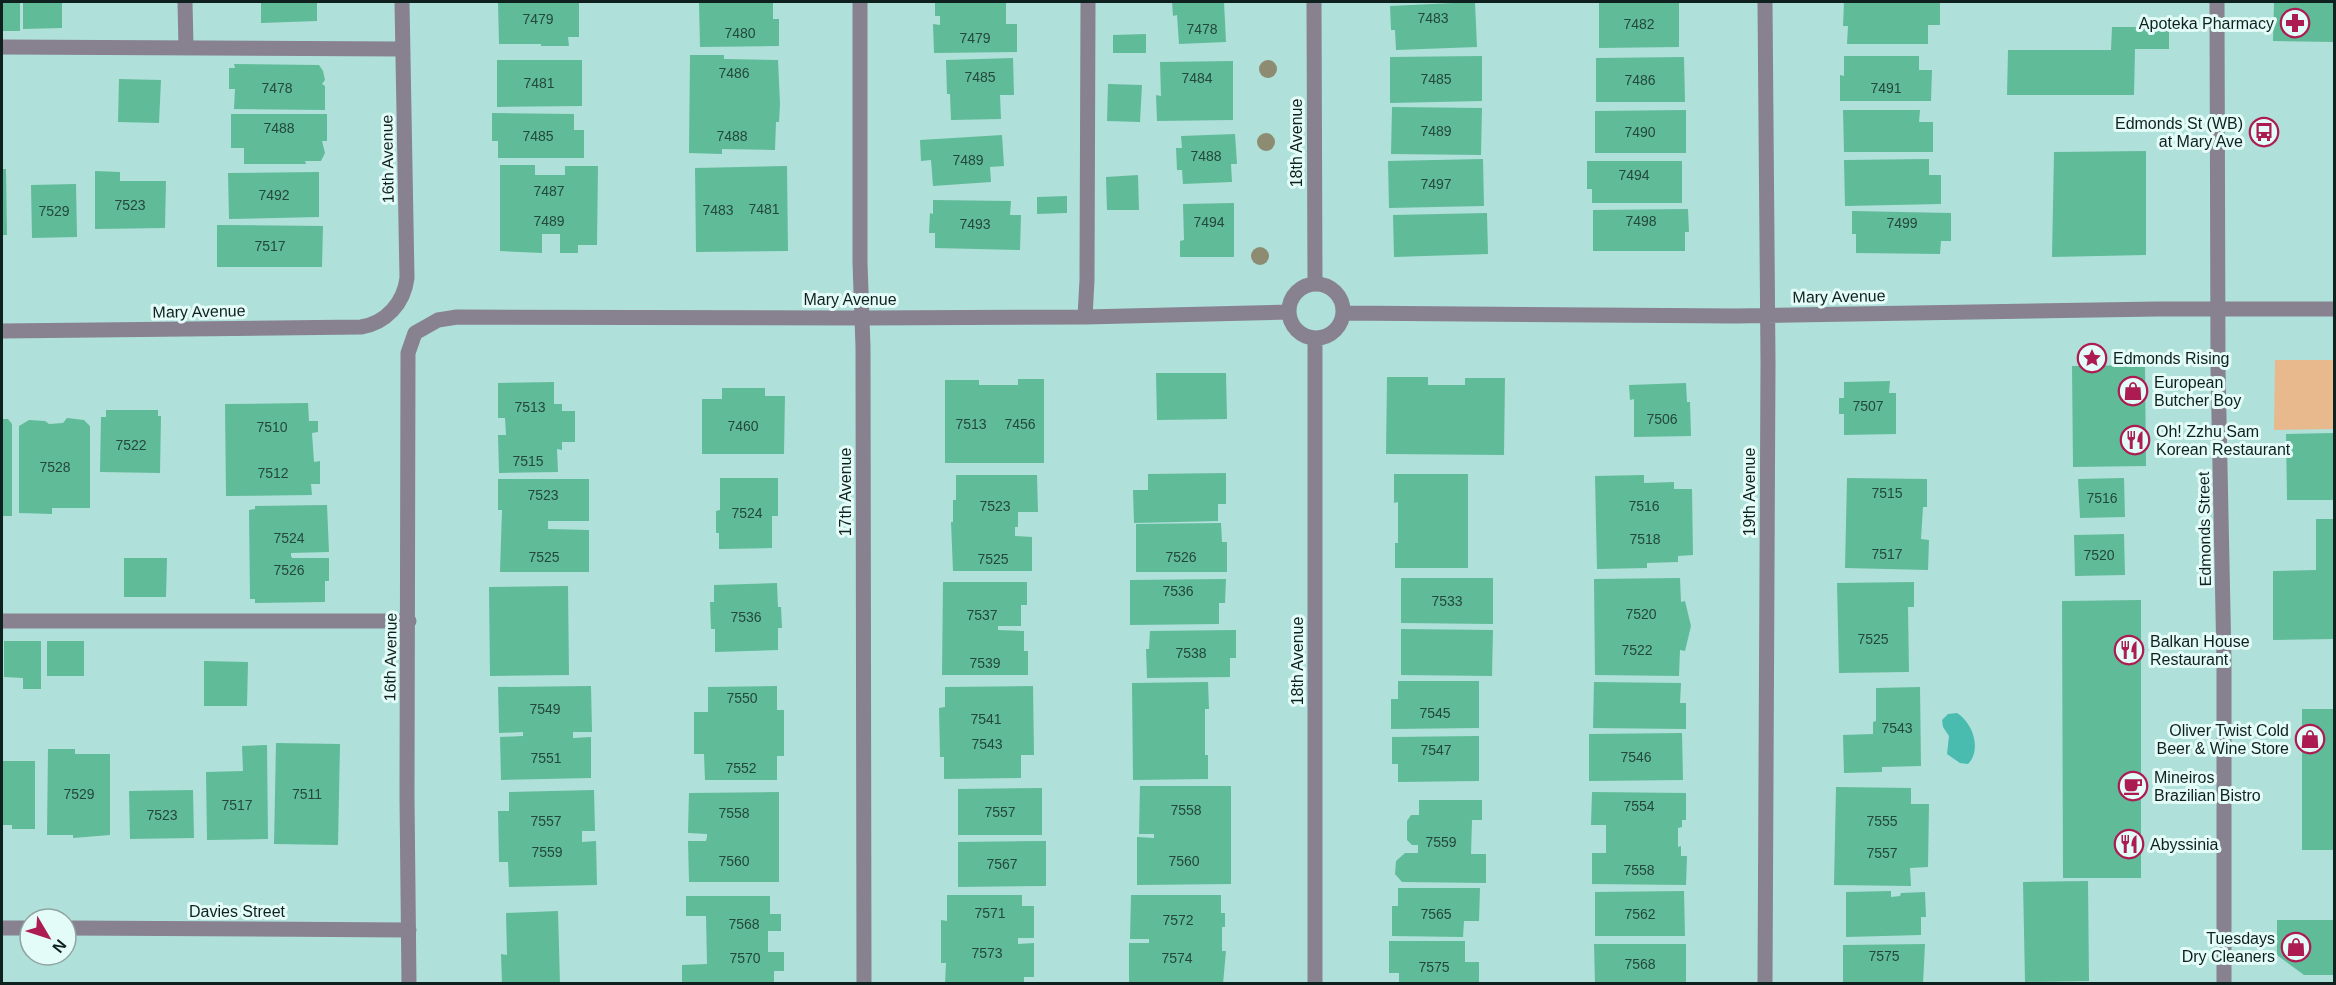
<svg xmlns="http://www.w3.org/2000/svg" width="2336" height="985" font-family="Helvetica,sans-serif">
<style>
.green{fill:#e7b98c}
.water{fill:#49bbaf}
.building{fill:#60bb98}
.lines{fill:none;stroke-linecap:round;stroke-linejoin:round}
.minor{stroke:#888190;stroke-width:15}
.tree{fill:#8d8c72}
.labels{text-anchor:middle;stroke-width:6;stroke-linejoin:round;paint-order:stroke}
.number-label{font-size:14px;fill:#23483d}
.poi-label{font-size:16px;fill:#0f211f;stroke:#e4fcf8;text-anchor:start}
.street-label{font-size:16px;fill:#0f211f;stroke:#e4fcf8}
</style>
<rect width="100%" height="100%" fill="#b0e0da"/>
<path class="green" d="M2275,360H2334V429L2274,430Z"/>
<path class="water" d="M1957,713C1973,723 1982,750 1968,764L1960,763L1947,754L1949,736L1943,727L1942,720L1948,714Z"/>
<path class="building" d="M2,2H20V31H2Z
M23,2H62V28L23,29Z
M261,2H317V21L261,23Z
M498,2H579V37H568L569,46H541V44H499Z
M699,2H773V19H779V46L700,47Z
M935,2H1006V24H1017V52L934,53L933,24L940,25V16H935Z
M1172,2H1224L1226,42L1179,44L1177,15L1173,16Z
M1475,2L1477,47L1396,50L1395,30H1391L1390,6Z
M1599,2H1679V47L1599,48Z
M1844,2H1940V25H1928V44H1847L1848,26H1843Z
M2274,2H2334V42L2273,41Z
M2112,27H2169V49H2135L2134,95H2007L2008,50H2111Z
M1146,34V53H1113V35Z
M690,55H724V59L778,60L780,104L779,122H776L775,150L722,149V154L689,153Z
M1482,56V101L1390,103V57Z
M1844,56H1919V70H1932L1931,101H1840V75L1844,76Z
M1684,57L1685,102H1596V58Z
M1013,58L1014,95H1000L1001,119L951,120L950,94H947L946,60Z
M497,60H582V106L497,107Z
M1233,61V120L1157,121L1156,95L1161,96L1160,62Z
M234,64L319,65L323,71L325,80L322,84L325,86V110L234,109L235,89H229V68H235Z
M119,79L161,80L159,123L118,122Z
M1108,84L1142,85L1140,122L1107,121Z
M1392,107L1482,108L1481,155L1391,154Z
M1686,110V153H1595V111Z
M1843,110H1920L1919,122H1933V152H1844Z
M492,113L574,114V130H584V158H498V141H492Z
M231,114H327V141H322L325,153L321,161H305L306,164H244V148H231Z
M1235,134L1237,164H1231L1232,182L1183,184L1182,170H1177L1176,148H1182L1181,136Z
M1002,135L1004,166L990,167L991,182L933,186L931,160L921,161L920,140Z
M2146,151V255L2052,257L2054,152Z
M1483,159L1484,206L1389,208L1388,161Z
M1929,159V175H1941V204L1845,206L1844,160Z
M1587,161H1682V203H1592V189H1587Z
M500,165H535V175H565V166H598L597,245H578V253H560V234H542V253L500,251Z
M787,166L788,251L696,252L695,168Z
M2,169H6L7,235H2Z
M95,171L120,172V181H166L165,228L95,229Z
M319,172V217L229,219L228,173Z
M1138,175L1139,210H1107L1106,177Z
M76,184L77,237L32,238L31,185Z
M1067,196V213L1037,214V197Z
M933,200L1011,201L1010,215H1021L1020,250L935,248V233H929L930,213L933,214Z
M1234,203V257H1180V241L1184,240L1183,204Z
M1688,209L1689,232H1685V251H1593V210Z
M1852,211L1951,213V241H1941L1940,254L1856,253V234H1852Z
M1487,213L1488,254L1394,257L1393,215Z
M217,225L323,226L322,267H217Z
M2145,365L2146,466L2073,467L2072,366Z
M1156,373H1226L1227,419L1157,420Z
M1387,377H1428V385H1465V378H1505L1504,455L1386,454Z
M1018,379H1044V463H945V380H979V385H1018Z
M1890,381L1889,393H1896V434L1844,435V414H1839V398H1844V382Z
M554,382V404H562V411H575V442H562V450L557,449L558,472L499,473L498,435H506L505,418H498V383Z
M1686,383L1687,402H1690L1691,436L1634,437V399L1630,400L1629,385Z
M722,388H765V396H785L784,454H702V399H722Z
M308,403L309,421H318V432L312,433L314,462L320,461V484H311L312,495L226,496L225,404Z
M106,410H158V416H161L160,473L100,472L101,417H106Z
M67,418L84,420L90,426V508H52V514L19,513V426L29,420L45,421L49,424L63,423Z
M2,419H8L12,424V516H2Z
M2334,433V500H2287L2286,434Z
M1226,473V504H1218V521L1134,523L1133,490H1148V474Z
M1394,474H1468V568H1395V543H1398V502L1394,503Z
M956,475H1037L1038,512H1018V527H1015V536L1032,537V571H953L951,522H953V500H956Z
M1644,475V483L1674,482V489H1692L1693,555L1678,556V562L1647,563V568L1597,569L1595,476Z
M720,478H778V516H772V548L719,549V533H716V511L720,510Z
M1847,478L1927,479V507H1923L1921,539L1929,540L1928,570L1845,568Z
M2124,478L2125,517L2080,518L2078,479Z
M498,479H589V521H548V529L589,530V572H500L502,510H498Z
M327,505L329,552L291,553V556L292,558H329V581H325V602L255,603V599H250L249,510L255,509V506Z
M2316,519H2334V639L2273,640V571L2316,570Z
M1221,523L1222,542H1227V572H1136V524Z
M2124,534L2125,575L2075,576L2074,535Z
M124,558H167L166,597H124Z
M1401,578H1493V624L1401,623Z
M1680,578L1681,602L1685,601L1691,626L1685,651L1680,650L1679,676L1595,675L1594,579Z
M1226,579L1225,603H1219V624L1130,625V580Z
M943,582H1027V605H1021V626H998V630L1024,631V651H1028V675H942Z
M1914,582V607H1908L1909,672L1839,673L1837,583Z
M777,583L778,607H781L782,628H778V650L715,652V629H711L710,602H714V585Z
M568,586L569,675L490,676L489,587Z
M2141,600V878H2063L2062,601Z
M1401,629L1493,630L1492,676L1401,675Z
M1236,630V658H1230V677L1147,678L1146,649H1149L1150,631Z
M4,641H41V689H23V678L4,677Z
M47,641H84V676H47Z
M204,661L248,662L247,706H204Z
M1398,681H1479V728L1391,729V699H1398Z
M1208,682L1209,709H1205V755H1208V779L1133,780L1132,683Z
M1594,682L1681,683L1680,703H1686V729L1593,728Z
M591,686L592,732H573V738L591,737V778L501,780L500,737L523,736V732L499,733L498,687Z
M777,686V710H784V756H777V780H705L704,754H694V712H708V687Z
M1033,686L1034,755H1021V778L944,779V757H940L939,708L945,707V687Z
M1920,687L1921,766L1882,767V772L1844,773L1843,735L1873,734V722L1876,721V688Z
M2302,709H2334V850H2302Z
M1682,733L1683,780L1589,781V734Z
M1479,736V781L1398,782V764H1392V737Z
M276,743L340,744L338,845L274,844Z
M267,745L268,839L207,840L206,772L243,771L242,746Z
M48,749H75V754H110V835L73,838V835H47Z
M2,761H35V829H12V825H2Z
M1140,786H1231V884L1137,885V837L1154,838V834H1139Z
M1836,787L1911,788V804H1929L1928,867L1910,868L1911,886L1834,885Z
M1042,788V835H958V789Z
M193,790L194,838L130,839L129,791Z
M594,790L595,831H582V842L596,841L597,885L509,887L508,862H499L498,811H509V792Z
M779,792V882H689L688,841H706L707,837V834L688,833L689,793Z
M1592,792L1686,793V820H1682V827L1678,828V847L1681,846V856H1687L1686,885L1592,884V853H1606V825H1591Z
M1419,800H1482V820H1472L1471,854H1486V883L1402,882L1395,874L1396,861L1405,853H1418V845H1412L1407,840V821L1411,815H1419Z
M1046,841V886L958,887V842Z
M2088,881L2089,981L2025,982L2023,882Z
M1398,888H1480L1479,921H1464L1463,937L1392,936V906H1398Z
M1684,891L1685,936H1595V892Z
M1891,891V897L1900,896L1901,893L1925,892L1926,917H1921V935L1846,937V892Z
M947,895H1022V906H1034V938H1018V944L1034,943V977H1024V984H945L946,963H941V920L947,921Z
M1131,895H1221V913H1225V927H1222V951H1226L1223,984H1129V943H1149V939H1130Z
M686,896H770V914H781V931H768V952H784V971H774V984H682V965L707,964L706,916H686Z
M558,911L560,984H502L501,954L507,955L506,913Z
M2277,920H2334V975H2304L2277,955Z
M1389,941H1465V962H1479V984H1399V973H1389Z
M1594,944H1686V984H1595Z
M1925,944L1923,984H1843V945Z"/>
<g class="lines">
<path class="minor" d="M185,2L186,47
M860,2V263L863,347L864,984
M1314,2L1315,284
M2217,2L2218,369L2224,661V984
M2,47L402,49
M1289 311a27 27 0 1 1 54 0a27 27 0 1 1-54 0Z
M1343,313L1735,316L2158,309H2334
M1085,317L1087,280L1088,2
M2,331L361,327C386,323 404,303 407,278L402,2
M2,621H409
M2,928H30
M66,928L409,930
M409,984L407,797L408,353L415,333L438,320L457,317L863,318L1085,317L1289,312
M1315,984V339
M1765,984L1768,362L1765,2"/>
</g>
<g class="tree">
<circle cx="1268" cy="69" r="9"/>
<circle cx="1266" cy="142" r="9"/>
<circle cx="1260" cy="256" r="9"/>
</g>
<defs>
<g id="pharmacy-ring" transform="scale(1.5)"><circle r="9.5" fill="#e4fcf8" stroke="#ac1b51" stroke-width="1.5"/><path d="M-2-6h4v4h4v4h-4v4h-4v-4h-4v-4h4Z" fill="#ac1b51"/></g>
<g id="bus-ring" transform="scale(1.5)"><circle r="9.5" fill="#e4fcf8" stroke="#ac1b51" stroke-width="1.5"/><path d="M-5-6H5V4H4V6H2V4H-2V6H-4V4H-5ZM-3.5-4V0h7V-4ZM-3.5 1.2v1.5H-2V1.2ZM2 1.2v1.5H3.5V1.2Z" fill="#ac1b51"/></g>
<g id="sight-ring" transform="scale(1.5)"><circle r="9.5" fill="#e4fcf8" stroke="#ac1b51" stroke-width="1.5"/><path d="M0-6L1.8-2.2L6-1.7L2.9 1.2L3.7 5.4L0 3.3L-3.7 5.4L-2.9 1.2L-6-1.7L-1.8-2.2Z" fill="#ac1b51"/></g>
<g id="shop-ring" transform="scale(1.5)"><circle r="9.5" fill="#e4fcf8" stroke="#ac1b51" stroke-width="1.5"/><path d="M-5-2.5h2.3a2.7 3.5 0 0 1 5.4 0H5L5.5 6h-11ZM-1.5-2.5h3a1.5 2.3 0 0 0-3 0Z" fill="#ac1b51"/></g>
<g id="restaurant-ring" transform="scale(1.5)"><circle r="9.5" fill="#e4fcf8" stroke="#ac1b51" stroke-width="1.5"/><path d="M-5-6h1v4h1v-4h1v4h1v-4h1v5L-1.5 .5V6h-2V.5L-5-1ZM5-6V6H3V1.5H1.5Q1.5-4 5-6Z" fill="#ac1b51"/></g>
<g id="cafe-ring" transform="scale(1.5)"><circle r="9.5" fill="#e4fcf8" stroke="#ac1b51" stroke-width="1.5"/><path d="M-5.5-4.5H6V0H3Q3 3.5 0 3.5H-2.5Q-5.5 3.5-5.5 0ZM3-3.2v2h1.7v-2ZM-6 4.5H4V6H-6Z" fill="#ac1b51"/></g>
</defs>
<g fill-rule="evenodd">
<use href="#pharmacy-ring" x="2295" y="23"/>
<use href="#bus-ring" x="2264" y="132"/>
<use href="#sight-ring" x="2092" y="358"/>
<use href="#shop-ring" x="2133" y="391"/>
<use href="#restaurant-ring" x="2135" y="440"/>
<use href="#restaurant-ring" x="2129" y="650"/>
<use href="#shop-ring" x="2310" y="739"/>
<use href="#cafe-ring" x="2133" y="786"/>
<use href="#restaurant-ring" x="2129" y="844"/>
<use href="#shop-ring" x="2296" y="947"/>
</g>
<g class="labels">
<g class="number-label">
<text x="1433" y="23">7483</text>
<text x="538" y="24">7479</text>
<text x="1639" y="29">7482</text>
<text x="1202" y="34">7478</text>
<text x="740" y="38">7480</text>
<text x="975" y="43">7479</text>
<text x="734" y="78">7486</text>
<text x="980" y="82">7485</text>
<text x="1197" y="83">7484</text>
<text x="1436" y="84">7485</text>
<text x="1640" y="85">7486</text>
<text x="539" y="88">7481</text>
<text x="277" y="93">7478</text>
<text x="1886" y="93">7491</text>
<text x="279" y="133">7488</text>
<text x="1436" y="136">7489</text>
<text x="1640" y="137">7490</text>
<text x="538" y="141">7485</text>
<text x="732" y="141">7488</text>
<text x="1206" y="161">7488</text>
<text x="968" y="165">7489</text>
<text x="1634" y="180">7494</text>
<text x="1436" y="189">7497</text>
<text x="549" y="196">7487</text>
<text x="274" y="200">7492</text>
<text x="130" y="210">7523</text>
<text x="764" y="214">7481</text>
<text x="718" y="215">7483</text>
<text x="54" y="216">7529</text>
<text x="549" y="226">7489</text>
<text x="1641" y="226">7498</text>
<text x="1209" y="227">7494</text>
<text x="1902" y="228">7499</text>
<text x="975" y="229">7493</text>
<text x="270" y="251">7517</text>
<text x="1868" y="411">7507</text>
<text x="530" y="412">7513</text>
<text x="1662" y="424">7506</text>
<text x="971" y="429">7513</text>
<text x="1020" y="429">7456</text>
<text x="743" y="431">7460</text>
<text x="272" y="432">7510</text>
<text x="131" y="450">7522</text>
<text x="528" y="466">7515</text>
<text x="55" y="472">7528</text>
<text x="273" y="478">7512</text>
<text x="1887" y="498">7515</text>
<text x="543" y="500">7523</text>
<text x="2102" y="503">7516</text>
<text x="995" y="511">7523</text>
<text x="1644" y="511">7516</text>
<text x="747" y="518">7524</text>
<text x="289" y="543">7524</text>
<text x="1645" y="544">7518</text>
<text x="1887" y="559">7517</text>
<text x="2099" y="560">7520</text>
<text x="544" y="562">7525</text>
<text x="1181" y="562">7526</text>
<text x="993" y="564">7525</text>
<text x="289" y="575">7526</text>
<text x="1178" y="596">7536</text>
<text x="1447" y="606">7533</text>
<text x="1641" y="619">7520</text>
<text x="982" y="620">7537</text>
<text x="746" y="622">7536</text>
<text x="1873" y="644">7525</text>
<text x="1637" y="655">7522</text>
<text x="1191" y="658">7538</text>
<text x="985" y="668">7539</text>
<text x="742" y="703">7550</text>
<text x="545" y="714">7549</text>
<text x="1435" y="718">7545</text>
<text x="986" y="724">7541</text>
<text x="1897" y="733">7543</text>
<text x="987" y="749">7543</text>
<text x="1436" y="755">7547</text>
<text x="1636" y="762">7546</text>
<text x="546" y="763">7551</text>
<text x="741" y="773">7552</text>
<text x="79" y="799">7529</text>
<text x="307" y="799">7511</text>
<text x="237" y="810">7517</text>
<text x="1639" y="811">7554</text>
<text x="1186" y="815">7558</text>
<text x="1000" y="817">7557</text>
<text x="734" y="818">7558</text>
<text x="162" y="820">7523</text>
<text x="546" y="826">7557</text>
<text x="1882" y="826">7555</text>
<text x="1441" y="847">7559</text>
<text x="547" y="857">7559</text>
<text x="1882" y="858">7557</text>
<text x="734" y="866">7560</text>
<text x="1184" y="866">7560</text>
<text x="1002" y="869">7567</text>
<text x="1639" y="875">7558</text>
<text x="990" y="918">7571</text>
<text x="1436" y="919">7565</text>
<text x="1640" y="919">7562</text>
<text x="1178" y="925">7572</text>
<text x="744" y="929">7568</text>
<text x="987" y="958">7573</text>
<text x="1884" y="961">7575</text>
<text x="745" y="963">7570</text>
<text x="1177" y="963">7574</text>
<text x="1640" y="969">7568</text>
<text x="1434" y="972">7575</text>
</g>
<g class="poi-label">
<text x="2274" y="29" text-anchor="end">Apoteka Pharmacy</text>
<text x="2243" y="129" text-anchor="end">Edmonds St (WB)<tspan x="2243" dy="18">at Mary Ave</tspan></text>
<text x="2113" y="364">Edmonds Rising</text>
<text x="2154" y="388">European<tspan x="2154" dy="18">Butcher Boy</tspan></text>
<text x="2156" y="437">Oh! Zzhu Sam<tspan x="2156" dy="18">Korean Restaurant</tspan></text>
<text x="2150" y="647">Balkan House<tspan x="2150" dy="18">Restaurant</tspan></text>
<text x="2289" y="736" text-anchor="end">Oliver Twist Cold<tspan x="2289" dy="18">Beer &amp; Wine Store</tspan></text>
<text x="2154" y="783">Mineiros<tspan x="2154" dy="18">Brazilian Bistro</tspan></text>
<text x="2150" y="850">Abyssinia</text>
<text x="2275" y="944" text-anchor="end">Tuesdays<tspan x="2275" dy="18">Dry Cleaners</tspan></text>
</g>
<g class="street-label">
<text transform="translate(1296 143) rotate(-90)" y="6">18th Avenue</text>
<text transform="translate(387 159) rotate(-91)" y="6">16th Avenue</text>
<text transform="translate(1839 296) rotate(-1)" y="6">Mary Avenue</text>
<text x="850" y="305">Mary Avenue</text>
<text transform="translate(199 311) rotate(-1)" y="6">Mary Avenue</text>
<text transform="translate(845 492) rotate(-90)" y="6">17th Avenue</text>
<text transform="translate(1749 492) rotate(-90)" y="6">19th Avenue</text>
<text transform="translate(2204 529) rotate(-91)" y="6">Edmonds Street</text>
<text transform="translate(390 657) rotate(-89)" y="6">16th Avenue</text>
<text transform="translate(1297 661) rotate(-90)" y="6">18th Avenue</text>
<text x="237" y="917">Davies Street</text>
</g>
</g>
<rect width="2336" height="985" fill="none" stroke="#0f211f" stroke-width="6"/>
<g transform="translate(48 937) rotate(129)"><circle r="28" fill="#e4fcf8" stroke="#8fa4a1" stroke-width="1.5"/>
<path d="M0-4.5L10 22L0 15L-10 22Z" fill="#ac1b51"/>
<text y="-9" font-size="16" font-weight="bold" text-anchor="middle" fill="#0f211f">N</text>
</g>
</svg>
